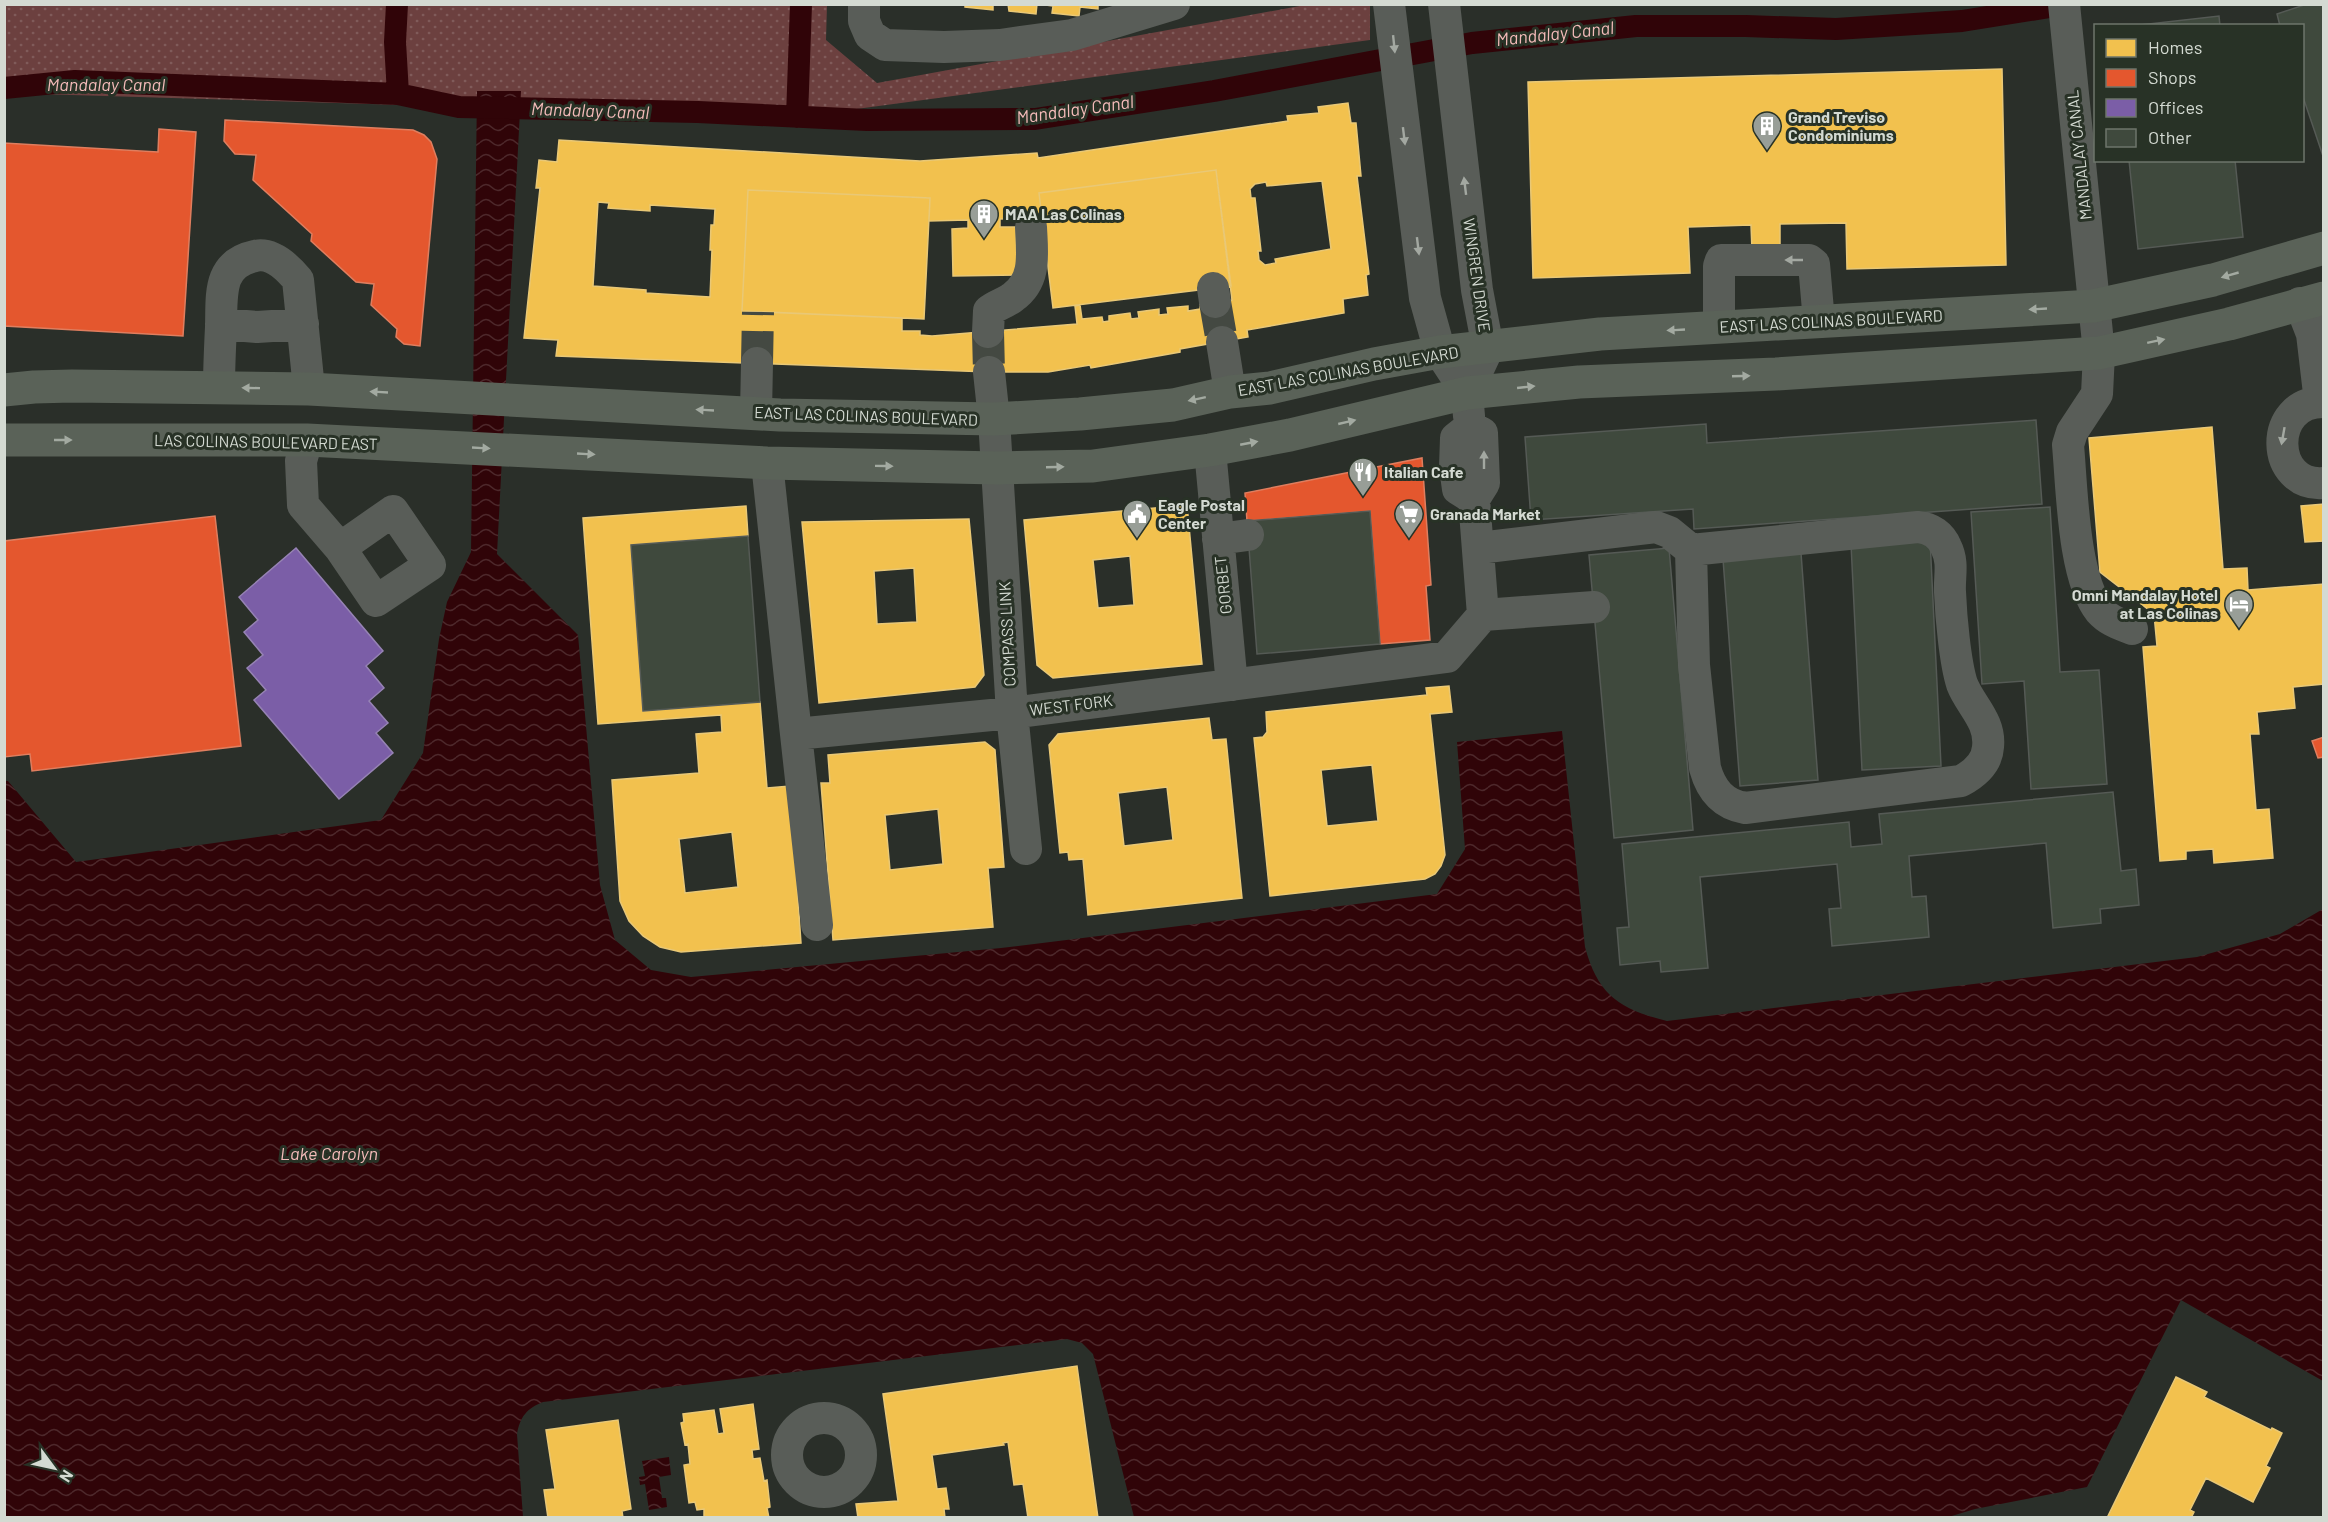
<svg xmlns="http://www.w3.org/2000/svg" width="2328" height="1522" font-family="Barlow,sans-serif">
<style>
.grass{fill:url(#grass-dots)}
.water{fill:url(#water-waves)}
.homes{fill:#f2c14e;stroke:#e9c876;stroke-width:1.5;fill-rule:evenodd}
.shops{fill:#e4572e;stroke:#df7e5f;stroke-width:1.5}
.offices{fill:#7b5ea7;stroke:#9683b4;stroke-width:1.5}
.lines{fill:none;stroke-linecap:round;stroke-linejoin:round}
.canal{stroke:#300408;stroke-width:22}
.building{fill:#3f493d;stroke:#555a55;stroke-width:1.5}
.minor-tunnel{stroke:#444942;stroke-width:32;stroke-dasharray:32 16;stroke-linecap:butt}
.minor{stroke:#595d58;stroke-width:32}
.major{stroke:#5a6258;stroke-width:33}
.oneway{fill:#a3a8a1}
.oneway2{fill:#a3aaa1}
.labels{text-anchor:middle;stroke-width:6;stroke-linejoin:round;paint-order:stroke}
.poi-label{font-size:16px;font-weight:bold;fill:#d4dad2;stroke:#283226;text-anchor:start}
.street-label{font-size:16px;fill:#d4dad2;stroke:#283226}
.water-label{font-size:18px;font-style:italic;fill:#f4bbb9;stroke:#283226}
</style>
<defs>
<pattern id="grass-dots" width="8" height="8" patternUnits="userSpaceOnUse" patternTransform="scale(1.5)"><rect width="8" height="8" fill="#6c403f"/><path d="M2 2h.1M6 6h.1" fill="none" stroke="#805b5a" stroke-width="1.8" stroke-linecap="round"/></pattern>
<pattern id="water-waves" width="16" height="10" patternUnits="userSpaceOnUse" patternTransform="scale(1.5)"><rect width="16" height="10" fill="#300408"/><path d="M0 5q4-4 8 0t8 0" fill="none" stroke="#4d282b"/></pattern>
</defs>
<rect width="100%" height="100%" fill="#2a2f29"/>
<path class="grass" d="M5,5H827L826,40L877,83L1305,5H1370V40L797,117L5,93Z"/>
<path class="water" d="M477,91H521L497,554L578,635L600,885L615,940L651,970L691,977L1001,948L1437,894L1465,849L1457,742L1562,731L1585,947C1598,995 1619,1009 1667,1021L2197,957L2280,934L2323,909V1381L2181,1300L2087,1487L1975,1509L1945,1518L1134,1517L1093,1354L1082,1343L1067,1339L543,1402C527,1408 520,1417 517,1434L523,1517L5,1518V781H8L76,862L381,820L423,753L439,639L447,602L471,552Z
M669,1457L671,1475L659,1477L662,1498H666L667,1507L649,1510L645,1484L640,1485L639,1477L645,1476L642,1461Z"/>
<path class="homes" d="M965,4H993V10L965,7Z
M1008,4H1037L1036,14L1009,11Z
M1038,4H1098V9L1080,7L1079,16L1052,13L1053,6Z
M2002,69L2006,265L1847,269L1846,223L1780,224V249L1752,250L1751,225L1688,227L1690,273L1533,278L1528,82Z
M1348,103L1351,123H1356L1361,176H1357L1369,274L1366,275L1368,295L1343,299L1344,313L1247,330L1248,337L1180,349V352L1091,368L1090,365L1048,372H989L556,356L558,340L524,338L540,188H536L539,160L557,162L559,140L920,161L1037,153L1038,158L1288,121L1287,116L1319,113L1318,107ZM1216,170L1232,300L1200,304V309L1188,311V306L1167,308L1168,314L1159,315V309L1138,312L1139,318L1131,319L1130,313L1109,316V321L1103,322L1102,317L1082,319L1080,305L1075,306L1077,324L932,336L920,335V331H902V318L742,311L748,190L930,198L929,221L968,220V228L952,229L953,276L1017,275L1016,227H1000V219L1042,218L1039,193ZM1322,181L1331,249L1275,259L1276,263L1265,265L1259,260L1258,251H1261L1255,198H1251L1250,189L1255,184L1266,182L1267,186ZM598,202L609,203L608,208L650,211V205L715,209L714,225H711L710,250H712L710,297L646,293V290L593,286Z
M1216,170L1231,286L1053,308L1039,193Z
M748,190L930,198L924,319L742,311Z
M2212,427L2223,569L2247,568L2248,590L2324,584V684L2293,687L2295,708L2257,712L2259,734H2250L2256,810L2269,809L2273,858L2214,863L2213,849L2186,851V859L2160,861L2143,647L2157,646L2154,614L2100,572L2089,438Z
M2324,504V541L2305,542L2301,506Z
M1187,505L1202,664L1053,678L1037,665L1024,520ZM1130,556L1134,605L1098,608L1093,560Z
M746,506L748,536L631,545L643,711L760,702L767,788L790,786L801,943L681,952L660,947L643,936L629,921L620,901L612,780L699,773L696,734L722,732L721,715L598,724L583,518ZM732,832L738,887L685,893L679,839Z
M969,519L984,675L975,687L819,703L802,522ZM914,568L917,622L877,624L874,571Z
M1449,686L1452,712L1430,714L1445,855L1441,866L1435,874L1425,879L1270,896L1254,738L1263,737L1267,732L1266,712L1427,695L1426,688ZM1372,765L1378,821L1327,826L1321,770Z
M1209,718L1212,740L1226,739L1242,898L1088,915L1083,859L1069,860L1068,852L1060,853L1049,745L1058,734ZM1167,787L1173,840L1124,846L1118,793Z
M985,742L995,750L1004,867L988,868L993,927L833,940L821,783H830L828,755ZM938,809L943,864L890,870L885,815Z
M1077,1366L1098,1518H1028L1023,1484L1014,1485L1008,1442L1003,1443L1004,1445L932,1455L937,1489L946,1488L949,1509H944L945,1518H858L856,1504L898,1501L883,1394Z
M2176,1377L2207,1392L2204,1397L2271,1430L2272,1428L2282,1433L2266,1466L2270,1468L2253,1502L2206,1478L2190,1510L2194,1512L2191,1518H2107Z
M753,1404L759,1449L752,1450L753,1459L760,1458L764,1481L767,1480L770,1507L767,1508L769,1518H704V1509L697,1510L695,1502L689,1503L684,1465L690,1464L688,1444L685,1445L681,1423L684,1422L683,1414L714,1410L718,1434L724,1433L720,1409Z
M618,1420L631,1509L622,1511L623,1518H548L544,1490L555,1489L546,1430Z"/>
<path class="shops" d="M225,120L413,130L424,135L431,142L437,159L420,346L404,344L396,337L397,329L371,305L374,284L356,282L311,241L312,234L253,180L256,155L235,154L224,141Z
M159,129L196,132L183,336L4,326V143L158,152Z
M1422,458L1431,585L1426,586L1430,640L1380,644L1370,511L1247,521L1245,493Z
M215,516L241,746L32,771L30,754L4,757V541Z
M2324,737V757L2318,758L2312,741Z"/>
<path class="offices" d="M296,548L383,651L366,666L384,688L369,701L388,723L376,733L393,753L339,799L254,700L266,690L247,668L263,655L244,632L258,620L239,597Z"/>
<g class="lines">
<path class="canal" d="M397,4L395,42L398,94
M4,88L75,81L398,94L459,107L698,112L867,120L1035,119L1214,91L1472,43L1636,26H1746L1836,29L1962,21L2068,4
M797,117L801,4"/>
</g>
<path class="building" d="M2307,4H2324V159L2302,94V26H2280L2277,14Z
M2219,16L2220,26H2131Z
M2129,160H2235L2243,237L2138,249Z
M2036,420L2042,504L1694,529L1693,509L1531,520L1525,437L1706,424L1707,443Z
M2050,507L2060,672L2099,670L2107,784L2031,789L2024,681L1982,684L1971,512Z
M1370,511L1380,644L1257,654L1247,521Z
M748,536L760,702L643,711L631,545Z
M1930,539L1941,766L1862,770L1851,544Z
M1669,548L1693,830L1614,838L1589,555Z
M1801,553L1818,780L1740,786L1723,559Z
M2113,792L2121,871L2136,869L2139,905L2100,909L2101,923L2053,928L2046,843L1909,856L1912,897L1926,896L1929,937L1832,946L1829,909L1841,908L1837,864L1700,877L1708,968L1661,972L1660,961L1620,965L1617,928L1629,927L1622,844L1849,822L1851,847L1882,844L1879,814Z"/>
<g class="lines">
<path class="minor-tunnel" d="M1215,302L1222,342
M988,332L989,372
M757,363L758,312"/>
<path class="minor" d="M864,4V21L870,35L885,45L944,47L1000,45L1072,35L1174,4
M1389,4L1425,298L1440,352L1467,393
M1444,4L1477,290L1488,348L1467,393L1469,416
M2064,4L2099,353L2097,394L2072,432L2068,445C2072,488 2073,578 2100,611C2109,621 2120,624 2132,629
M1213,288L1215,302
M2300,303L2312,334L2320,402
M221,324L257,327L303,324
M1719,327V266L1721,260H1809L1814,264L1819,322
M988,332L989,311C996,305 1006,303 1013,297C1037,280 1032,253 1031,227
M1222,342L1230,392
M989,372L994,419L1012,713L1026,849
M219,388C219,367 220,347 221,327C222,296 217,264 255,256C272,252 288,268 298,280L309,389
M2324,402C2267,401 2270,488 2324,483
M756,413L757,363
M1470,427L1456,438L1455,467L1458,489L1474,499
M307,440L301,461L303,505L340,548L376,601L430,565L393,511L340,548
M1210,450L1232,685
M767,463L796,734L1012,713L1447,657L1483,615L1474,499L1484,483L1482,433L1470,427
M1218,539L1248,535
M1479,548L1656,527L1669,532L1691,550L1918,527C1931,528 1941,535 1946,547C1954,563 1949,577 1950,592C1951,616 1955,662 1962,684C1970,705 1991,721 1988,747C1987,763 1974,774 1961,781L1745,808C1723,804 1711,790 1705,768L1694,665L1691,550
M1483,615L1594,607
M796,734L817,925
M787 1455a37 37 0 1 1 74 0a37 37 0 1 1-74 0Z"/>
<path class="major" d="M4,390L34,387L72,386L309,389L780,415L994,419L1080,414L1173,405L1230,392L1270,388L1374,364L1440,352L1600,334L2093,306L2213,280L2324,248
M4,440H307L767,463L997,468L1093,466L1210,450L1290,435L1467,393L1579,382L1776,374L2099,353L2229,324L2324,298"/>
</g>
<defs><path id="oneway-solid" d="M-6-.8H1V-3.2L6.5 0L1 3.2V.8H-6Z" transform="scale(1.5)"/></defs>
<g class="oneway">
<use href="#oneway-solid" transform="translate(1394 44) rotate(84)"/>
<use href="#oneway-solid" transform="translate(1404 136) rotate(83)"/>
<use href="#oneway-solid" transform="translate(1465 186) rotate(-97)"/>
<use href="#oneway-solid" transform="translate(1418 246) rotate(83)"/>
<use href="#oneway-solid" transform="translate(1794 260) rotate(-180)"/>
<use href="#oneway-solid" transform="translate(2283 436) rotate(100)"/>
<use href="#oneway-solid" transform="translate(1484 460) rotate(-90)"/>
</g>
<g class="oneway2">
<use href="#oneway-solid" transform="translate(2230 275) rotate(164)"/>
<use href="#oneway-solid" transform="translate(2038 309) rotate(177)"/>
<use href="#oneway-solid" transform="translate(1676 330) rotate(177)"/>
<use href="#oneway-solid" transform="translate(2156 341) rotate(-12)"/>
<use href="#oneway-solid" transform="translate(1741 376) rotate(-2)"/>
<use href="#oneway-solid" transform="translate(1526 387) rotate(-6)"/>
<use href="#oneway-solid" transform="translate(251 388) rotate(-179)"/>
<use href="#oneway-solid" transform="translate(379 392) rotate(-177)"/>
<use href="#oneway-solid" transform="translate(1197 399) rotate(168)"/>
<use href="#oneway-solid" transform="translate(705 410) rotate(-177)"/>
<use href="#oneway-solid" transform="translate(1347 422) rotate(-13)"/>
<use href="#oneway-solid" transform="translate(63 440)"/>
<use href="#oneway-solid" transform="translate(1249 443) rotate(-11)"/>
<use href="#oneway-solid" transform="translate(481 448) rotate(3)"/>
<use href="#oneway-solid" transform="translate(586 454) rotate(3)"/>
<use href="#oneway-solid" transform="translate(884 466) rotate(1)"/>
<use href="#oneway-solid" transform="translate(1055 467) rotate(-2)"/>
</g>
<defs>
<g id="building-pin" transform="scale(1.5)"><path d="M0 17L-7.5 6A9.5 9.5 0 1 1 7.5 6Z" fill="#989e97" stroke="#283226"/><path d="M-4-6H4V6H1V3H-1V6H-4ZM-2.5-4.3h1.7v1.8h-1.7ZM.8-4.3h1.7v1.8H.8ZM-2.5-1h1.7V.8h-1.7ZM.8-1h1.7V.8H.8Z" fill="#fff"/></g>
<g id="restaurant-pin" transform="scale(1.5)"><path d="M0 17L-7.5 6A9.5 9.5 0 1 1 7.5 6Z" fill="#989e97" stroke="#283226"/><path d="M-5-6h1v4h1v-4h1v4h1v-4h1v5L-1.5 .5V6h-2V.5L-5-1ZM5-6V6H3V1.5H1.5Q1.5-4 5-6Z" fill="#fff"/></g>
<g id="civic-pin" transform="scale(1.5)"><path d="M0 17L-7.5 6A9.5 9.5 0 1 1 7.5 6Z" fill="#989e97" stroke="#283226"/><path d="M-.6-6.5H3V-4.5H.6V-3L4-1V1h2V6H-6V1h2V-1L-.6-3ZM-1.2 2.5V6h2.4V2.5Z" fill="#fff"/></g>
<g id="supermarket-pin" transform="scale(1.5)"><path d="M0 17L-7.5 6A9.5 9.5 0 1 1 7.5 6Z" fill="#989e97" stroke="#283226"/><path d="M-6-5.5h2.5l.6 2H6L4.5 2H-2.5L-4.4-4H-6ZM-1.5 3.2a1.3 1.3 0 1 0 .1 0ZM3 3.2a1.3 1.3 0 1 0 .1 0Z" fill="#fff"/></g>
<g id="hotel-pin" transform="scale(1.5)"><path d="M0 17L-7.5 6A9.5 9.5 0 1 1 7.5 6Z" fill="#989e97" stroke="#283226"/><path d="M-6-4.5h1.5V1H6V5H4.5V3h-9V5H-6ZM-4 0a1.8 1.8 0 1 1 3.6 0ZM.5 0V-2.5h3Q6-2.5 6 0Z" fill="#fff"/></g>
</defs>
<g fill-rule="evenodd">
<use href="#building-pin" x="1767" y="126"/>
<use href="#building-pin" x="984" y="214"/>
<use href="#restaurant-pin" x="1363" y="472"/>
<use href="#civic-pin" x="1137" y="514"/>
<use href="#supermarket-pin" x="1409" y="514"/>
<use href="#hotel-pin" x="2239" y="604"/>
</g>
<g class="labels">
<g class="poi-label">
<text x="1788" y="123">Grand Treviso<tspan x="1788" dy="18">Condominiums</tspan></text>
<text x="1005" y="220">MAA Las Colinas</text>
<text x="1384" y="478">Italian Cafe</text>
<text x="1158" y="511">Eagle Postal<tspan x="1158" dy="18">Center</tspan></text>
<text x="1430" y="520">Granada Market</text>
<text x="2218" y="601" text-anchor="end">Omni Mandalay Hotel<tspan x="2218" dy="18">at Las Colinas</tspan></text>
</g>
<g class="street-label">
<text transform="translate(2079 155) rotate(-96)" y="6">MANDALAY CANAL</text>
<text transform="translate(1477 275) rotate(82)" y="6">WINGREN DRIVE</text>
<text transform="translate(1831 321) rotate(-3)" y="6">EAST LAS COLINAS BOULEVARD</text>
<text transform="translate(1348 371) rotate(-10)" y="6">EAST LAS COLINAS BOULEVARD</text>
<text transform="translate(866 416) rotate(2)" y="6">EAST LAS COLINAS BOULEVARD</text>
<text transform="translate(266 442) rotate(1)" y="6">LAS COLINAS BOULEVARD EAST</text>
<text transform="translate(1223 585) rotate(-96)" y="6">GORBET</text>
<text transform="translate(1007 634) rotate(-93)" y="6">COMPASS LINK</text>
<text transform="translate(1071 705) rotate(-7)" y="6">WEST FORK</text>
</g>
<g class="water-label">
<text transform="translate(1555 34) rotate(-6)" y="6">Mandalay Canal</text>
<text x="106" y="91">Mandalay Canal</text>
<text transform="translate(1075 110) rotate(-8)" y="6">Mandalay Canal</text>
<text transform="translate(590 111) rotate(2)" y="6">Mandalay Canal</text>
<text x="329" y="1160">Lake Carolyn</text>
</g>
</g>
<rect width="2328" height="1522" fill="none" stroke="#d4dad2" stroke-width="12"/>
<rect x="2094" y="24" width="210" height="138" fill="#283226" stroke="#6d756b" stroke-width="1.5"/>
<rect x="2106" y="39" width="30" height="18" fill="#f2c14e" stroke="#6d756b" stroke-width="1.5"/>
<text x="2148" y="54" font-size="18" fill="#d4dad2">Homes</text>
<rect x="2106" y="69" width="30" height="18" fill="#e4572e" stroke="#6d756b" stroke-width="1.5"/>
<text x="2148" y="84" font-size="18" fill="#d4dad2">Shops</text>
<rect x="2106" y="99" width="30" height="18" fill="#7b5ea7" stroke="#6d756b" stroke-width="1.5"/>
<text x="2148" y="114" font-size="18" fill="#d4dad2">Offices</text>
<rect x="2106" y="129" width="30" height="18" fill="#3f493d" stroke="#6d756b" stroke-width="1.5"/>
<text x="2148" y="144" font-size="18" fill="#d4dad2">Other</text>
<g transform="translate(54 1468) rotate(123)" stroke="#283226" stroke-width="4.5" paint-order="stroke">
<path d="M0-4.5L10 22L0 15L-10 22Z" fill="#d4dad2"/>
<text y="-9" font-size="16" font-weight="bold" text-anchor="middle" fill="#d4dad2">N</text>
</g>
</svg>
